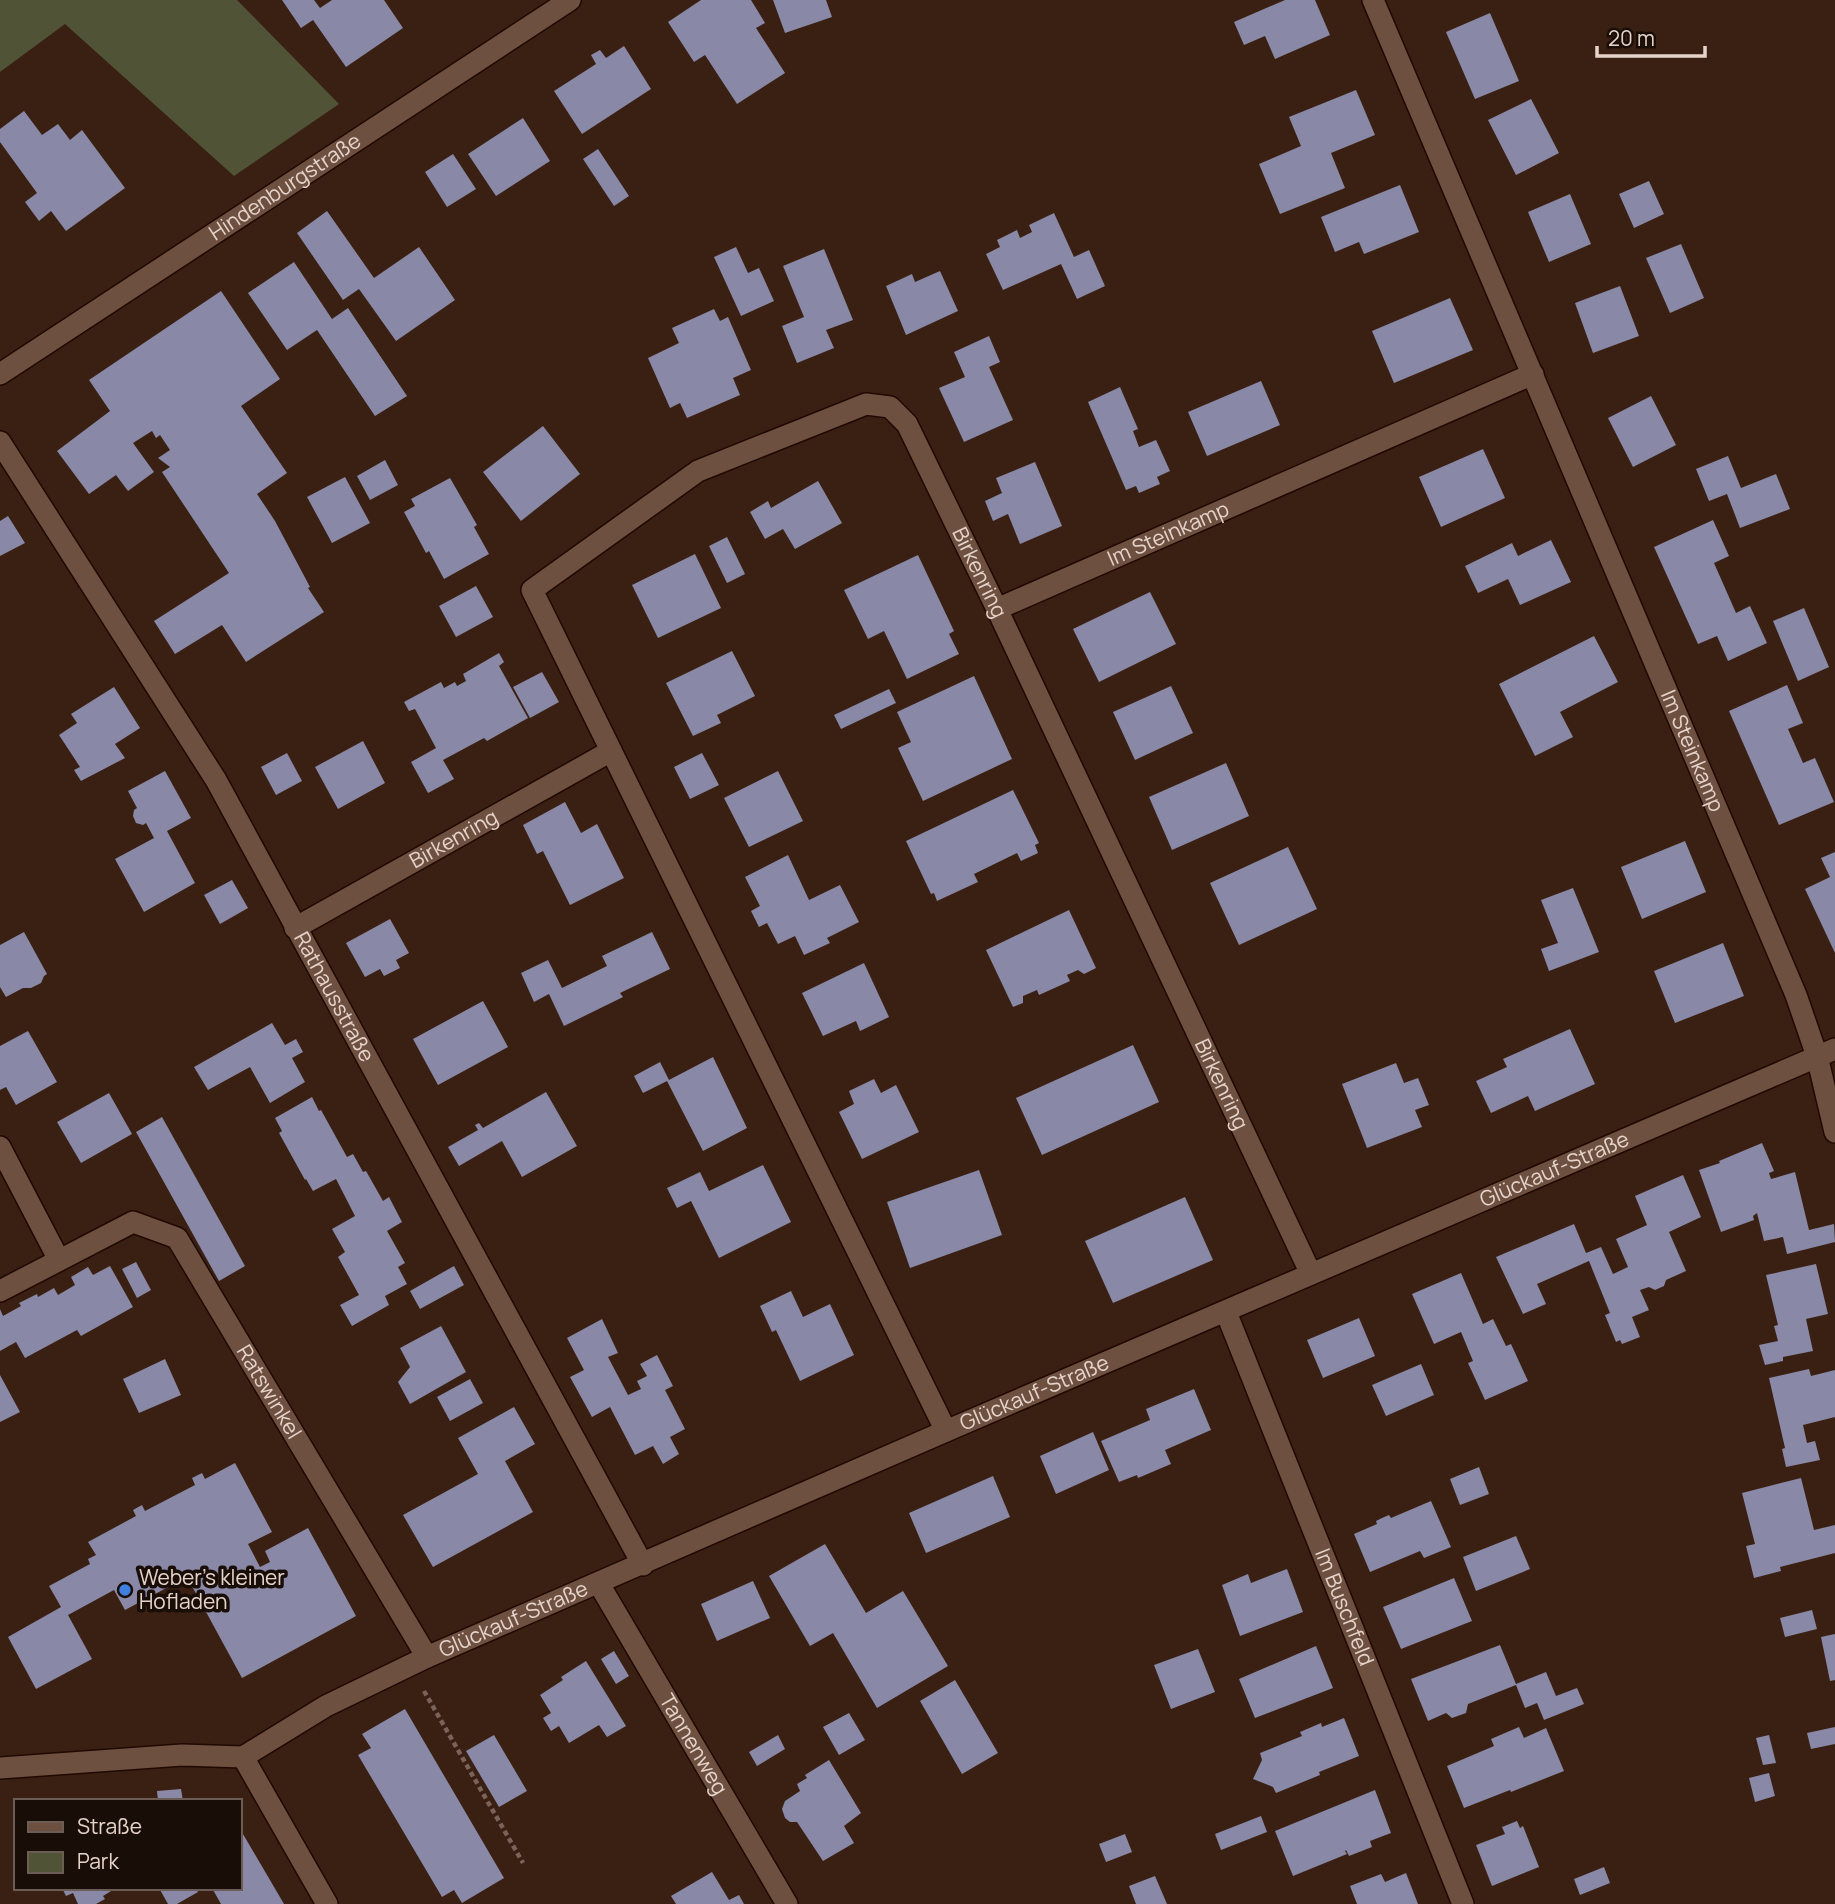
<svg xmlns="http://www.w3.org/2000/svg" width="1835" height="1904" font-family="Manrope,sans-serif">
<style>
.green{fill:#515337}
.building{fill:#8988a7}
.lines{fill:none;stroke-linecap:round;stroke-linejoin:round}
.minor-casing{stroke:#200900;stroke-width:24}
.path{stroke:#7a6357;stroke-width:4.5;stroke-dasharray:5 3.5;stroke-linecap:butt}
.minor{stroke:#6e5041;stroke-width:21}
.shop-dot{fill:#3f7fe0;stroke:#190d08;stroke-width:2.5}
.labels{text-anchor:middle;stroke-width:7;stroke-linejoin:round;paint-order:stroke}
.street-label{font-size:21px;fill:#e6d4cb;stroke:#190d08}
.poi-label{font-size:21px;fill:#e6d4cb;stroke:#190d08;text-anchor:start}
</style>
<rect width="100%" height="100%" fill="#3a2012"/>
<path class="green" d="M0,0H237L339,104L234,176L65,24L0,72Z"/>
<path class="building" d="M282,0H314L320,8L332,0H384L403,28L346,67L313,20L301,28Z
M701,0H751L765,23L756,28L785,73L737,104L705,55L694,62L668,22Z
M773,0H826L832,17L785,33Z
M1285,0H1315L1330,35L1275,59L1265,36L1244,45L1234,22Z
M1490,13L1519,81L1475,99L1446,32Z
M624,46L651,89L582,134L554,91L596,64L591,55L600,50L606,58Z
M1356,90L1375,135L1331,153L1345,188L1280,214L1259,164L1301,146L1289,117Z
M1531,99L1559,153L1516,175L1488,120Z
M24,111L42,135L58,124L70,140L82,130L125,188L66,231L51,211L39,221L25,202L37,193L0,142V129Z
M523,118L550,161L496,196L468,154Z
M598,149L629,196L614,206L583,159Z
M453,154L476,189L447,207L425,172Z
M1649,181L1664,214L1634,228L1619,194Z
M1400,185L1419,232L1364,254L1359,242L1335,252L1321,217Z
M1570,194L1591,244L1549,262L1528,212Z
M327,211L374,278L419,247L455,300L396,341L359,289L343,300L297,233Z
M1054,213L1074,257L1089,250L1105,286L1077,299L1061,264L1003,290L986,254L1000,247L997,240L1017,230L1020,238L1032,232L1029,225Z
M1681,244L1704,298L1670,313L1646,258Z
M736,247L748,273L759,268L774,301L741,316L714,257Z
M824,249L853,320L826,330L834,348L797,363L782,326L804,317L783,266Z
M294,262L332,319L348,308L407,396L375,416L317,330L287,350L248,293Z
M940,271L958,311L906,335L886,286L912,274L915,282Z
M1620,286L1639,336L1593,353L1575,303Z
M221,291L280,379L241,406L287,473L257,494L275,521L310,587L308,588L324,612L246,662L222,625L175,654L154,621L229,573L162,472L170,467L158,458L170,450L160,435L156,438L152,431L133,443L154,472L128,491L116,475L89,494L57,451L110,411L89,380Z
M1450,298L1473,350L1394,383L1372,331Z
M714,309L720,321L728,317L751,370L733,378L740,395L687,418L680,403L670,408L648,358L679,343L672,328Z
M989,336L1000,362L989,367L1013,420L964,442L939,388L965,377L954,352Z
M1261,381L1280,425L1207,456L1188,412Z
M1120,387L1138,429L1133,431L1139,447L1156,440L1170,471L1157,477L1160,484L1139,493L1136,486L1126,490L1088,402Z
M1651,396L1676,445L1633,467L1608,418Z
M543,426L580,474L521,521L483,472Z
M1483,449L1505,498L1441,527L1419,477Z
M1728,456L1741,488L1776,474L1790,509L1740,528L1727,494L1709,501L1696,469Z
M385,460L398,485L370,500L357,476Z
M1035,462L1062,526L1020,544L1008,514L993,521L985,501L1002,493L996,478Z
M345,477L370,523L332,543L307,497Z
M450,478L477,525L474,527L489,554L444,579L429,551L426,553L404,512L415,506L411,499Z
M818,481L842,523L795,549L783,529L765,539L750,512L768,501L771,508Z
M8,516L25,543L0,556V521Z
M1713,520L1729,556L1714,563L1736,613L1750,606L1767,643L1728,661L1717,636L1698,644L1654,547Z
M727,537L745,574L727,583L709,546Z
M1551,540L1571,582L1520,605L1508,579L1478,593L1465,566L1512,543L1518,556Z
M695,554L721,608L658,638L632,585Z
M918,555L954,631L949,634L959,654L907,679L884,631L868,639L844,590Z
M476,586L493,617L456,637L439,606Z
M1150,592L1176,644L1099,682L1073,629Z
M1804,608L1829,667L1798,681L1773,621Z
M1594,636L1618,682L1560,712L1573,737L1535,756L1499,684Z
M732,651L755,696L717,715L721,723L693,736L666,683Z
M499,653L504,662L499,666L528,718L487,741L484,738L443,760L454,779L428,793L411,762L436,748L415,709L409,711L404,702L441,682L444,688L455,682L457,686L466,681L463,674Z
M542,672L559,702L530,718L513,687Z
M974,676L1012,759L923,801L898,748L911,742L897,712Z
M1787,685L1803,723L1788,729L1803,763L1815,758L1834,802L1779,825L1729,711Z
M1171,686L1193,733L1135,760L1113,712Z
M114,687L140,728L115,744L125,758L81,781L74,770L80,767L59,735L77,723L71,714Z
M889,689L896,703L841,729L834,715Z
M363,741L385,783L338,809L315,767Z
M287,753L302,781L276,795L261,767Z
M702,753L719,785L690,799L674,767Z
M1226,763L1249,816L1172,850L1149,797Z
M165,771L191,818L167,831L195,883L144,912L115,859L154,838L146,823L143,825L136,823L133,816L134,810L137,808L128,791Z
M778,771L803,821L749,847L724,798Z
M1013,790L1039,843L1035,845L1038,853L1021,861L1017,853L974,874L978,882L937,901L934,893L931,894L906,841Z
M565,802L581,833L597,824L624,878L570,905L543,851L537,854L523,825Z
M1685,841L1706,892L1642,919L1621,867Z
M1288,847L1317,909L1239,945L1210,883Z
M1835,852V953L1805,889L1830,877L1821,858Z
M788,855L809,900L840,885L859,922L827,938L830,943L804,955L795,936L778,944L767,923L759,927L751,911L760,906L745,877Z
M232,880L248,908L220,924L204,895Z
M1573,888L1599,952L1549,971L1541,949L1558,943L1541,900Z
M1069,910L1096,968L1084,974L1078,970L1067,975L1070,981L1039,995L1037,990L1023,996V1003L1013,1007L986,950Z
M390,919L409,953L396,960L400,968L384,976L380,969L365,977L346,943Z
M24,932L47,974L44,976L41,983L31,988H23L6,997L0,987V945Z
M652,932L670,969L620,993L623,997L564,1026L549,994L534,1002L521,973L548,960L562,988L607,966L602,956Z
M1723,943L1744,996L1675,1023L1654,971Z
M864,963L889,1017L860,1031L856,1021L823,1036L802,993Z
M483,1001L508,1047L438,1085L413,1039Z
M272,1023L285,1045L296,1039L303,1052L292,1058L305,1082L270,1103L250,1067L208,1090L194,1067Z
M1570,1029L1595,1084L1535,1111L1528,1096L1491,1113L1476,1081L1507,1067L1503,1059Z
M28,1031L57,1082L16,1105L6,1087L0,1090V1046Z
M1133,1045L1159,1102L1042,1155L1016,1098Z
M713,1057L747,1128L703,1151L667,1081Z
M660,1062L669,1080L643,1093L634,1076Z
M1396,1063L1404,1083L1418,1078L1429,1105L1415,1110L1422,1127L1367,1148L1342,1084Z
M874,1079L881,1093L896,1085L919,1132L862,1159L839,1112L854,1104L849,1091Z
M546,1092L577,1146L522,1177L502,1141L459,1166L448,1147L478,1130L475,1125L479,1123L483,1128Z
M109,1093L132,1134L81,1163L57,1122Z
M312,1097L319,1111L321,1110L347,1157L353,1154L363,1172L366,1171L383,1201L389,1197L402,1222L387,1231L405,1263L398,1267L407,1284L385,1296L389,1305L352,1326L340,1305L359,1295L338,1257L345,1252L332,1229L355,1216L336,1179L313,1191L306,1179L305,1180L279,1133L282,1131L275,1118Z
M162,1117L245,1266L219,1281L136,1132Z
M1762,1143L1774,1171L1769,1173L1771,1179L1795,1172L1809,1230L1834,1224L1835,1242L1787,1254L1783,1237L1764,1241L1757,1213L1753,1216L1754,1220L1721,1232L1699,1170L1720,1163L1719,1161Z
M763,1165L791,1222L719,1258L691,1201L677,1208L667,1188L700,1172L709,1191Z
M979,1170L1002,1235L910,1268L887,1202Z
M1683,1175L1701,1217L1669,1232L1686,1271L1666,1280L1664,1286L1655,1290L1649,1287L1640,1290L1649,1310L1632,1317L1640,1337L1622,1344L1620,1340L1616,1342L1605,1315L1610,1313L1589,1261L1537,1284L1546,1304L1523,1314L1496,1257L1574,1224L1586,1253L1601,1247L1613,1274L1628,1267L1616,1239L1647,1225L1635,1196Z
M1185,1197L1213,1260L1113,1303L1085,1241Z
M136,1262L151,1290L137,1298L122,1269Z
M1816,1264L1828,1314L1806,1319L1813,1351L1783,1357V1361L1765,1365L1759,1345L1778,1341L1774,1326L1778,1325L1766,1275Z
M110,1266L133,1307L81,1336L77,1330L25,1358L16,1342L0,1351V1309L3,1316L21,1306L19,1303L37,1294L38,1297L54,1288L58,1295L75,1285L71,1277L88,1267L93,1275Z
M454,1266L464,1285L420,1309L410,1291Z
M1461,1273L1483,1324L1493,1319L1506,1346L1511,1344L1528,1381L1485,1400L1468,1363L1473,1361L1461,1332L1434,1344L1412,1294Z
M791,1291L803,1317L830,1304L854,1355L800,1381L776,1330L772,1332L760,1306Z
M1359,1318L1375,1356L1323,1378L1307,1340Z
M602,1319L618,1353L608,1357L628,1395L641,1389L637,1381L647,1376L640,1364L657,1355L673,1386L665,1390L685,1429L670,1437L679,1454L663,1464L653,1446L635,1455L610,1407L592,1417L570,1377L584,1370L567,1338Z
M441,1326L466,1372L410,1404L398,1382L410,1367L400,1348Z
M165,1359L181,1395L139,1413L123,1379Z
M1421,1364L1434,1395L1386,1416L1372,1385Z
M1809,1369L1811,1376L1835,1370V1417L1803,1425L1807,1443L1815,1441L1820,1460L1786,1467L1782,1449L1785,1448L1769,1378Z
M0,1375L20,1412L0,1422Z
M470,1379L483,1403L450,1421L437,1397Z
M1194,1389L1211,1430L1165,1450L1171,1464L1138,1478L1137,1475L1119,1482L1101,1441L1150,1420L1146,1409Z
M514,1407L535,1444L505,1461L533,1512L433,1567L403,1515L478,1474L458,1438Z
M1093,1432L1109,1470L1056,1494L1040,1456Z
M235,1463L272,1532L248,1544L260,1567L270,1562L265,1551L308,1528L356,1616L242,1678L187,1577L125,1610L114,1590L68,1615L92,1659L36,1689L8,1637L61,1607L49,1586L90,1564L88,1559L96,1555L88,1542L136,1516L133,1510L142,1505L145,1511L195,1485L192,1478L202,1473L205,1479Z
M1479,1467L1489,1494L1460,1505L1450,1479Z
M993,1476L1010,1517L926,1553L909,1513Z
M1801,1478L1814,1530L1835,1525V1553L1780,1567L1781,1571L1754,1578L1746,1546L1755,1544L1742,1493Z
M1431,1501L1451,1547L1424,1558L1420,1551L1370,1572L1354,1534L1377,1524L1376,1521L1382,1518L1389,1515L1391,1518Z
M1516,1536L1530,1569L1476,1591L1463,1557Z
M825,1544L866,1613L903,1591L948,1666L877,1708L833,1633L810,1646L769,1576Z
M1287,1569L1303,1612L1240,1636L1222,1585L1248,1574L1251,1583Z
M1454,1578L1472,1621L1401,1649L1383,1607Z
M753,1581L770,1618L717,1641L701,1604Z
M1812,1610L1817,1629L1785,1637L1780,1618Z
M1835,1634V1680L1830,1681L1821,1637Z
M1500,1645L1516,1684L1546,1672L1556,1696L1577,1688L1584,1704L1544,1720L1537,1703L1525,1708L1516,1685L1468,1704L1466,1713L1452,1718L1446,1713L1428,1721L1411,1679Z
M1316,1646L1333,1688L1255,1718L1239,1679Z
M1198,1649L1215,1692L1171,1709L1154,1665Z
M614,1651L629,1676L616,1684L601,1659Z
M586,1661L626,1726L607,1737L599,1725L569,1743L559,1726L551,1731L543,1718L551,1713L540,1695L563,1680L561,1677Z
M955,1680L998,1753L962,1774L920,1701Z
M405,1709L504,1878L462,1903L454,1890L442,1897L358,1755L371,1748L362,1734Z
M849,1713L865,1740L839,1755L823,1727Z
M1344,1718L1359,1756L1319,1772L1320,1775L1276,1793L1273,1787L1253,1779L1262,1760L1260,1753L1302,1736L1300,1732L1321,1723L1322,1727Z
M1519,1727L1524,1738L1546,1728L1564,1771L1511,1792L1510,1790L1464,1808L1447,1766L1494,1746L1491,1739Z
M1835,1727V1744L1811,1749L1807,1733Z
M494,1735L527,1791L499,1807L466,1751Z
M778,1735L785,1749L757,1766L749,1752Z
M1769,1735L1776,1763L1763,1765L1756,1738Z
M829,1760L861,1813L844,1826L854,1843L823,1861L797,1822H790L785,1818L782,1809L785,1801L800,1791L797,1784L807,1778L805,1775Z
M1769,1773L1775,1796L1755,1802L1749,1778Z
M181,1789L183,1801H158L157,1791Z
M1375,1790L1391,1833L1370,1841L1372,1847L1349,1856L1346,1850L1345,1851L1347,1854L1293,1876L1275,1831Z
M1261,1816L1267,1832L1221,1850L1215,1834Z
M1517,1821L1520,1828L1523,1826L1539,1867L1492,1886L1476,1845L1505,1834L1502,1827Z
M240,1829L284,1904H221L212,1888H240Z
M1125,1834L1132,1852L1106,1862L1099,1844Z
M1604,1867L1610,1883L1580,1895L1574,1879Z
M712,1872L729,1900L739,1895L744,1904H676L671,1896Z
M1406,1873L1418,1904H1357L1350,1886L1381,1874L1385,1882Z
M1155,1876L1167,1904H1136L1129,1886Z
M62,1888H116L103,1896L105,1899L96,1904H78L73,1893L66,1896Z
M159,1888H196L198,1892L177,1904H168Z"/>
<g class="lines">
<g class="minor-casing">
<g id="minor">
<path id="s1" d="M1373,0L1796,995L1817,1056L1835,1132"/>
<path id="s2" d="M0,374L570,0"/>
<path id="s3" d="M0,442L216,780L643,1565"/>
<path id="s4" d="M997,609L1533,374"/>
<path id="s5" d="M295,928L611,751"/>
<path d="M0,1147L59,1260"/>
<path id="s6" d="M0,1291L133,1222L177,1238L427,1657"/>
<path id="s7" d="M1226,1312L1463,1904"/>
<path id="s8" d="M946,1431L532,590L698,471L866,404L890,407L907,424L997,609L1311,1274"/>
<path id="s9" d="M599,1584L787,1904"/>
<path id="s10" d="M243,1757L326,1706L427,1657L946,1431L1835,1049"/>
<path d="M243,1757L327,1904"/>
<path d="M0,1768L182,1755L243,1757"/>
</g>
</g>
<path class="path" d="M424,1691L523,1863"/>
<use href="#minor" class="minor"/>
</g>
<circle class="shop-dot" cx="125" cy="1590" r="7"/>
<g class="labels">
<g class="street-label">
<text dy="7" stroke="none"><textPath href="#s2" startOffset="341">Hindenburgstraße</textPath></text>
<text dy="7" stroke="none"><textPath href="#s4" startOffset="187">Im Steinkamp</textPath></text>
<text dy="7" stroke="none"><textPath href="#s8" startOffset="1536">Birkenring</textPath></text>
<text dy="7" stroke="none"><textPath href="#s1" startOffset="816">Im Steinkamp</textPath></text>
<text dy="7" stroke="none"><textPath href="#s5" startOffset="182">Birkenring</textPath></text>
<text dy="7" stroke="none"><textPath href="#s3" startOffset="648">Rathausstraße</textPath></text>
<text dy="7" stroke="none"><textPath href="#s8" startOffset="2102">Birkenring</textPath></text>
<text dy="7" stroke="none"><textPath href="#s10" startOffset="1438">Glückauf-Straße</textPath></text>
<text dy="7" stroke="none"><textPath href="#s6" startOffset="376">Ratswinkel</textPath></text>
<text dy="7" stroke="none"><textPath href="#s10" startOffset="872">Glückauf-Straße</textPath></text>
<text dy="7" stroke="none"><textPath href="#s7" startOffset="318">Im Buschfeld</textPath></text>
<text dy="7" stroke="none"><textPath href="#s10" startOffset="304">Glückauf-Straße</textPath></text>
<text dy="7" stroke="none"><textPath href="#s9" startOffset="186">Tannenweg</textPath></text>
</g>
<g class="poi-label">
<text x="139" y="1585">Weber's kleiner<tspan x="139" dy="24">Hofladen</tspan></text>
</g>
</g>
<rect x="14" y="1799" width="228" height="91" fill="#190d08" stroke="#6b5d56" stroke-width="2"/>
<rect x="28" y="1822" width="35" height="10" fill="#6e5041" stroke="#6b5d56" stroke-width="2"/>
<text x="77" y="1834" font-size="21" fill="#e6d4cb">Straße</text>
<rect x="28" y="1852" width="35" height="21" fill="#515337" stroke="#6b5d56" stroke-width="2"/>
<text x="77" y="1869" font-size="21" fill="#e6d4cb">Park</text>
<path d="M1597 46v10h108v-10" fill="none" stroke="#e6d4cb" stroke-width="3.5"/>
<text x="1608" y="46" font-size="21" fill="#e6d4cb" stroke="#190d08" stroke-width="5" paint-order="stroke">20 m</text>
</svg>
